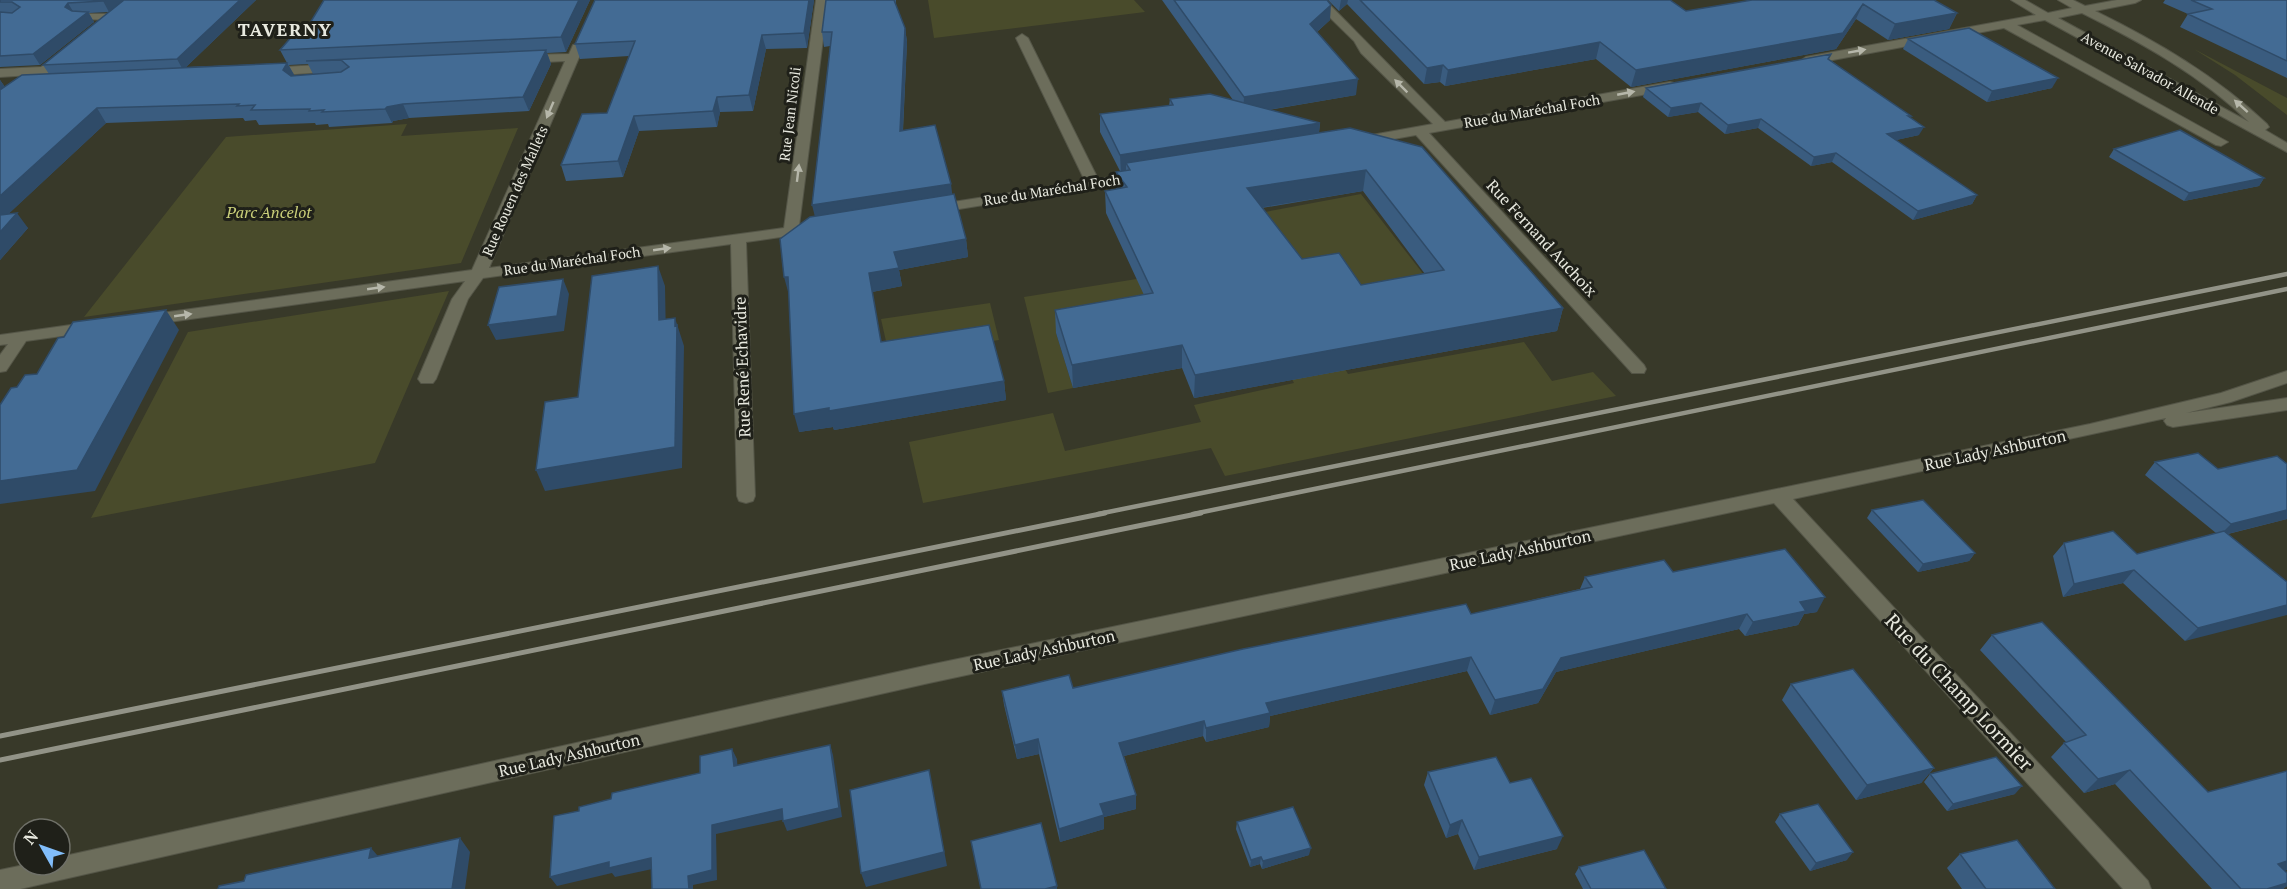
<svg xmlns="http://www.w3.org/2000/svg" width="2287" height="889" font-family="'PT Serif',serif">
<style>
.green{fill:#494b2b}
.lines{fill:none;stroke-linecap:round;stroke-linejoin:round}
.minor-casing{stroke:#545547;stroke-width:2}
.minor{fill:#6c6d5b;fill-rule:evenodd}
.rail-far1{stroke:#929387;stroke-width:4.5}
.rail{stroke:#929387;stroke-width:5}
.wall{fill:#3a5c7f;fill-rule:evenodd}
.shaded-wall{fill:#2f4b68}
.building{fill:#436b94;stroke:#2f4b68;stroke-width:1.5;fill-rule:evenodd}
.oneway{fill:#b6b7aa}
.labels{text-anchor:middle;stroke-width:6;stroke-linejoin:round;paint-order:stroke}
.far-street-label{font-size:14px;fill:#e8e9df;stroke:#1f2019}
.park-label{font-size:16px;font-style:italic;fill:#cacf79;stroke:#1f2019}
.street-label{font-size:16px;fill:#e8e9df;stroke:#1f2019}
.far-district-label{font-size:18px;font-weight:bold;letter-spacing:1.5px;fill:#e8e9df;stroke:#1f2019}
.near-street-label{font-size:20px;fill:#e8e9df;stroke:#1f2019}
</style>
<rect width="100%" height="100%" fill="#383929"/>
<path class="green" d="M928,0H1134L1145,12L934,38Z
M2194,49L2287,98V115L2235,75Z
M407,124L401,136L518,128L461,263L84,317L226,137Z
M1361,194L1435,289L1359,303L1293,280L1348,374L1524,342L1552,381L1593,372L1616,396L1225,476L1211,448L923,503L909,442L1053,413L1065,451L1201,422L1194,405L1294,383L1250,295L1056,333L1073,388L1048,393L1024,297L1193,270L1249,215Z
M449,291L375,463L91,518L188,332Z
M990,303L999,340L890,359L881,319Z"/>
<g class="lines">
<g class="minor-casing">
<path id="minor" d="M816,0H828L799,226L815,224L822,228L815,232L746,242L755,496L753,501L746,503L739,501L737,496L731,244L483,278L468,299L436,379L433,383H421L418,379L452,299L465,281L147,325L139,320L147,315L472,270L565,61L524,63L518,59L524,55L569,54L573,45L577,44L583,48L489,268L784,228Z
M1312,0H1325L1445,122L1670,82L1674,83L1676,86L1670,90L1429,133L1644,365L1646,369L1644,373H1632L1416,135L1360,145L1355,144L1353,141L1355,138L1433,124L1361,53L1354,41Z
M2011,0H2025L2048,13L2072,8L2058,0H2073L2085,6L2117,0H2141L2135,3L2095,11C2158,42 2216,76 2267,124L2269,127L2265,130L2287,143V152L2045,20L2017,25L2228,142L2221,146L2216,145L2004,28L1806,65L1800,61L1806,57L2036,15ZM2082,13C2142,43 2200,75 2249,122L2058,18Z
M80,14H113L119,17L113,20L76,19L74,17Z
M1022,34L1028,38L1098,179L1141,172L1148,176L1141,180L934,213L929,212L927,209L934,205L1085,181L1016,38Z
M65,51L71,55L69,58L5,108L0,109V99L31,75L0,77V69L41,67Z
M335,64L339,65L341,68L339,71L267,76L261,72L267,68Z
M92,322L100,327L98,331L26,341L6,371L0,372V355L8,344L0,345V335Z
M2287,371V383L2231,402L2186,413L2287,398V410L2173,427L2167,425L2164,421L2166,418L1793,499L2148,881L2151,889H2123L1774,503L929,683L20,889H0V870L24,865H60V857L929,665L2090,424L2221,393Z"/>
</g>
<use href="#minor" class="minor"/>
<path class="rail-far1" d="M1098,514L2287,274
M1193,514L2287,289"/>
<path class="rail" d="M0,736L1105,513
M0,760L1201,513"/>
</g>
<path class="wall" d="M0,0H256L186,67L287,63L280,50L304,33L590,0L566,52L547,53L551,64L529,111L409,118L393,121L392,123L329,127L328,124L316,125L315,123L259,125L256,120L245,121L243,118L106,123L8,214L28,228L0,260V80L5,87L49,74L43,65L109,12L89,13L94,22L40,65L0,67ZM308,64L313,74L294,76L289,65Z
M814,0L807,48L766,49L753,111L720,112L717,127L639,131L623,177L566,181L561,165L607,113L629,56L580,59L575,44Z
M826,0H896V6L905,28L907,42L903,131L952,194L966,239L968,257L899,270L902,286L872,292L881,342L1004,381L1006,400L834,430L833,427L799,432L815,217L830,46L824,47L822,32Z
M1162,0H1327L1330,20L1317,32L1356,95L1269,110L1320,123L1319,133L1563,308L1557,331L1194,398L1182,368L1073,388L1056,333L1055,310L1144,295L1106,213L1105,191L1116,189V172L1120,171L1100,132V114L1169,106L1170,99L1233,100ZM1363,191L1425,274L1361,285L1302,259L1262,208Z
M1328,0H1670L1686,11L1934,0L1957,13L1949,29L1888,40L1856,19L1836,49L1631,87L1596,59L1445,86L1440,82L1424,84L1347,4L1339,11Z
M2165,0H2287V78L2180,27L2188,14L2163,3Z
M1908,39L2052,88L1987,102L1903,49Z
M1831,54L1829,59L1910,118L1919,135L1896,140L1977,195L1972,204L1913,220L1832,162L1811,166L1758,128L1725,134L1698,112L1668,117L1643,97L1646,88Z
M2114,149L2264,178L2259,186L2184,201L2109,157Z
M2155,462L2218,469L2287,519L2228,534L2287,582L2185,641L2123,583L2063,597L2053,556L2064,543L2137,554L2216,533L2145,475Z
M1872,510L1975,553L1969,561L1918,572L1867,518Z
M1673,572L1817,612L1804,614L1798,625L1745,636L1739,629L1556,672L1538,703L1490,715L1467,671L1270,716L1269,727L1206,742L1203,736L1124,756L1136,795V809L1104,817V829L1060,842L1039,754L1017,759L1004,705L1002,691L1073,688L1471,614L1580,589L1585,577Z
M1992,635L2208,792L2287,771V870H2285L2287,873V886L2283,889H2212L2115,784L2084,793L2051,757L2064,743L2066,742L1980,650Z
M1791,684L1934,768L1921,783L1856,800L1782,700Z
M1428,772L1510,783L1557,849L1474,870L1458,834L1446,838L1424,785Z
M1930,774L2015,794L1947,811L1924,782Z
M1780,814L1847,860L1810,871L1775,822Z
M1237,822L1309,855L1262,869L1260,864L1250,867L1236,829Z
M1960,854L2055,889H1962L1947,868Z
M1579,867L1666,889H1583L1575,874Z"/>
<path class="shaded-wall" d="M105,0H125L109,12L103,1Z
M240,0H256L183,70L177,59Z
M579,0H590L566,52L561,37Z
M809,0H814L807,48L804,33Z
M1341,0H1348L1347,4L1339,11Z
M68,3L74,13L65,7Z
M1863,4L1856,19L1836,49L1631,87L1636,70Z
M1331,5L1330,20L1308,40L1310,24Z
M88,12L94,22L40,65L33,54Z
M1957,13L1949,29L1888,40L1895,24Z
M905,28L907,42L902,147L900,131Z
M762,35L766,49L753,111L749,95Z
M1600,42L1596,59L1445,86L1448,70Z
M546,50L551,64L529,111L523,97Z
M287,63L295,76L290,84L283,70Z
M1443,65L1440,82L1424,84L1427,68Z
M2058,78L2052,88L1987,102L1992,91Z
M1358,79L1356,95L1243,114L1244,97Z
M0,80L7,90L0,97Z
M717,97L720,112L717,127L713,111Z
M1701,103L1698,112L1668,117L1671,108Z
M403,104L409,118L393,121L392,123L385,109L387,107Z
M97,108L106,123L0,222V196Z
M634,116L639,131L623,177L618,161Z
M1761,119L1758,128L1725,134L1728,125Z
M1320,123L1318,141L1130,170L1126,163V172L1121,173L1120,155Z
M1924,127L1919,135L1883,143L1887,134Z
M1836,153L1832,162L1811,166L1814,157Z
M1366,170L1363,191L1246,210L1247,188Z
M2264,178L2259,186L2184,201L2189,193Z
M951,184L953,200L816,221L812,205Z
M1977,195L1972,204L1913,220L1918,211Z
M17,213L28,228L0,260V232Z
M966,239L968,257L899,270L902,286L872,292L869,273L894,252Z
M658,266L665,286L666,341L659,320Z
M784,277H788L789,295Z
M563,279L569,294L564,331L496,340L488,325Z
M1563,308L1557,331L1194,398L1195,375Z
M166,310L179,330L95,491L0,504V481Z
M675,318L684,346L682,468L545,491L536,470L675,326Z
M1182,345V368L1073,388L1072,365Z
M1004,381L1006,400L834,430L833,427L799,432L794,414Z
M2287,510V519L2219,536L2231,524Z
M1975,553L1969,561L1918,572L1923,564Z
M2134,570L2123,583L2063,597L2074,584Z
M1825,597L1817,612L1804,614L1798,625L1745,636L1753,622L1800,602Z
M2287,605V615L2185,641L2198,628Z
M1747,614L1739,629L1556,672L1538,703L1490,715L1495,700L1561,658Z
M1471,657L1467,671L1270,716L1269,727L1206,742V728L1266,703Z
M1204,721L1203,736L1120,757L1119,743Z
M1038,739L1039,754L1017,759L1015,745Z
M830,745L833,755L842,817L787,831L783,821Z
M732,749L737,759L738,776L734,766Z
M1934,768L1921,783L1856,800L1867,785Z
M929,770L947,866L866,887L861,873Z
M2130,770L2115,784L2084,793L2098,779Z
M2022,786L2015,794L1947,811L1953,804Z
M1136,795V809L1104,817V829L1060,842L1059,829L1100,804Z
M782,809L786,819L716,834L717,880L693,885V889H689L688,876L712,825Z
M1462,820L1458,834L1446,838L1450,825Z
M1563,836L1557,849L1474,870L1479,857Z
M460,838L470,852L465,889H452Z
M371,848L383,862L369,858Z
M1311,848L1309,855L1262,869L1263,861Z
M1853,852L1847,860L1810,871L1816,863Z
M1261,857L1260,864L1250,867L1251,860Z
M651,858L657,868L615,877L612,873L557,886L550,877L609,862Z
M2287,861V870L2261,877L2278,864Z
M2287,883V886L2283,889H2267Z
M1057,886V889H1045Z"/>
<path class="building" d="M0,0H105L103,1L68,3L65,7L72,11L88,12L33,54L0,56V12L12,13L20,7L12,2H0Z
M124,0H240L177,59L43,65Z
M324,0H579L561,37L280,50L294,34L304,33Z
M595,0H809L804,33L762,35L749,95L717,97L713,111L634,116L618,161L561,165L582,114L607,113L635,41L575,44Z
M826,0H894L905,28L900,131L935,125L951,184L812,205L832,32H822Z
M1174,0H1327L1331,5L1310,24L1358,79L1244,97Z
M1360,0H1670L1686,11L1752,0H1934L1957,13L1895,24L1863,4L1843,33L1636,70L1600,42L1448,70L1443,65L1427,68Z
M2191,0H2287V61L2188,14L2212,9Z
M1969,28L2058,78L1992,91L1908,39Z
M546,50L523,97L403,104L387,107L385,109L322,112L324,110L309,111L310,109L251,110L255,105L237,106L239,104L97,108L0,196V90L22,75L287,63L283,70L291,76L341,72L349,67L341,60L306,61Z
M1831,54L1828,59L1911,116H1908L1924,127L1887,134L1977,195L1918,211L1836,153L1814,157L1761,119L1728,125L1701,103L1671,108L1646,88Z
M1210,94L1320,123L1120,155L1100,114L1173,105L1170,99Z
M1350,128L1422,147L1563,308L1195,375L1182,345L1072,365L1055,310L1153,293L1105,191L1127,187L1116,172L1130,170L1126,163ZM1366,170L1444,270L1361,285L1339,253L1302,259L1247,188Z
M2180,130L2264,178L2189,193L2114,149Z
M954,194L966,239L894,252L899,268L869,273L881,342L989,325L1004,381L829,411V408L794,414L788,277H784L780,239L810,217Z
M17,213L0,232V215Z
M658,266L659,320L675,318V326L677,325L675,447L536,470L545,402L578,397L592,276Z
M563,279L557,316L488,325L499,287Z
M166,310L77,470L0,481V405L11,388L17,387L25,375L37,374L58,338L64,337L73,322Z
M2198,453L2218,469L2277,456L2287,464V510L2231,524L2155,462Z
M1923,500L1975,553L1923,564L1872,510Z
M2113,531L2137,554L2224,531L2287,582V605L2198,628L2134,570L2074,584L2064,543Z
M1785,549L1825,597L1800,602L1806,611L1753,622L1747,614L1561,658L1543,689L1495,700L1471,657L1266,703L1270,713L1206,728L1204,721L1119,743L1136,795L1100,804L1104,815L1059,829L1038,739L1015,745L1002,691L1069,675L1073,688L1243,649L1466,604L1471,614L1592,587L1585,577L1664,560L1673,572Z
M2042,622L2208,792L2287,771V861L2278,864L2287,873V883L2267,889H2241L2130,770L2098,779L2064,743L2086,735L1992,635Z
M1853,669L1934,768L1867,785L1791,684Z
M830,745L839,808L783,821L782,809L712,825V870L688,876L689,889H652L651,858L609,868V862L550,877L554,816L579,811V807L611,799L612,793L700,773V756L732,749L734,766Z
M1496,757L1510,783L1531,778L1563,836L1479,857L1462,820L1450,825L1428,772Z
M1996,757L2022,786L1953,804L1930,774Z
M929,770L944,852L861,873L850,790Z
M1818,804L1853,852L1816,863L1780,814Z
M1293,807L1311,848L1263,861L1261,857L1251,860L1237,822Z
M1041,823L1057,886L1045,889H981L971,841Z
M460,838L452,889H218L219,886L244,881L246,875L371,848L369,858Z
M2017,840L2055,889H1986L1960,854Z
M1644,850L1666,889H1591L1579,867Z"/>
<defs><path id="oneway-solid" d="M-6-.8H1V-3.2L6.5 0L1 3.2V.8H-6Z" transform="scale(1.5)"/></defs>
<g class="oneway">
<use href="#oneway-solid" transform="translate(1857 51) rotate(-10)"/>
<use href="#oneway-solid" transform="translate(1401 86) rotate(-135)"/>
<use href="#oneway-solid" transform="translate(1626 93) rotate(-11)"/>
<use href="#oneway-solid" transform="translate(2241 106) rotate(-138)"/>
<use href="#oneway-solid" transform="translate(550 110) rotate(113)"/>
<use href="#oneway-solid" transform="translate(798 173) rotate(-83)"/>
<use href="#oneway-solid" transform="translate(662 249) rotate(-8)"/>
<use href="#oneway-solid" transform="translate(376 288) rotate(-8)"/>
<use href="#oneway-solid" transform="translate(183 315) rotate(-8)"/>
</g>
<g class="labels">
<g class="far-street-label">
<text transform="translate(2150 73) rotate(29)" y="5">Avenue Salvador Allende</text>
<text transform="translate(1532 111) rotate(-10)" y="5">Rue du Maréchal Foch</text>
<text transform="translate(790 114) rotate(-83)" y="5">Rue Jean Nicoli</text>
<text transform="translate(1052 190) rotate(-9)" y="5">Rue du Maréchal Foch</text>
<text transform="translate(515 191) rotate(-66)" y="5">Rue Rouen des Mallets</text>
<text transform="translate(572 261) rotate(-8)" y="5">Rue du Maréchal Foch</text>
</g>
<g class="park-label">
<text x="269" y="218">Parc Ancelot</text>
</g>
<g class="street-label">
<text transform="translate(1542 238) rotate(47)" y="6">Rue Fernand Auchoix</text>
<text transform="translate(742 367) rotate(-92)" y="6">Rue René Echavidre</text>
<text transform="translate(1995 450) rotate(-12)" y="6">Rue Lady Ashburton</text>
<text transform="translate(1520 550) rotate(-12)" y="6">Rue Lady Ashburton</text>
<text transform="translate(1044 650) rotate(-12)" y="6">Rue Lady Ashburton</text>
<text transform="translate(569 755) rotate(-13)" y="6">Rue Lady Ashburton</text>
</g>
<g class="far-district-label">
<text x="285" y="36">TAVERNY</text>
</g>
<g class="near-street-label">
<text transform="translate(1959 692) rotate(47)" y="7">Rue du Champ Lormier</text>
</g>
</g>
<g transform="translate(42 847) rotate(310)"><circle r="28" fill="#1f2019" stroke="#6f7068" stroke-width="1.5"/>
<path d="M0-4.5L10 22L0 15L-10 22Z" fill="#81bdfa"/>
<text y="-9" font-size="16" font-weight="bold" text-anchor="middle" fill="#e8e9df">N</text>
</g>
</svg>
